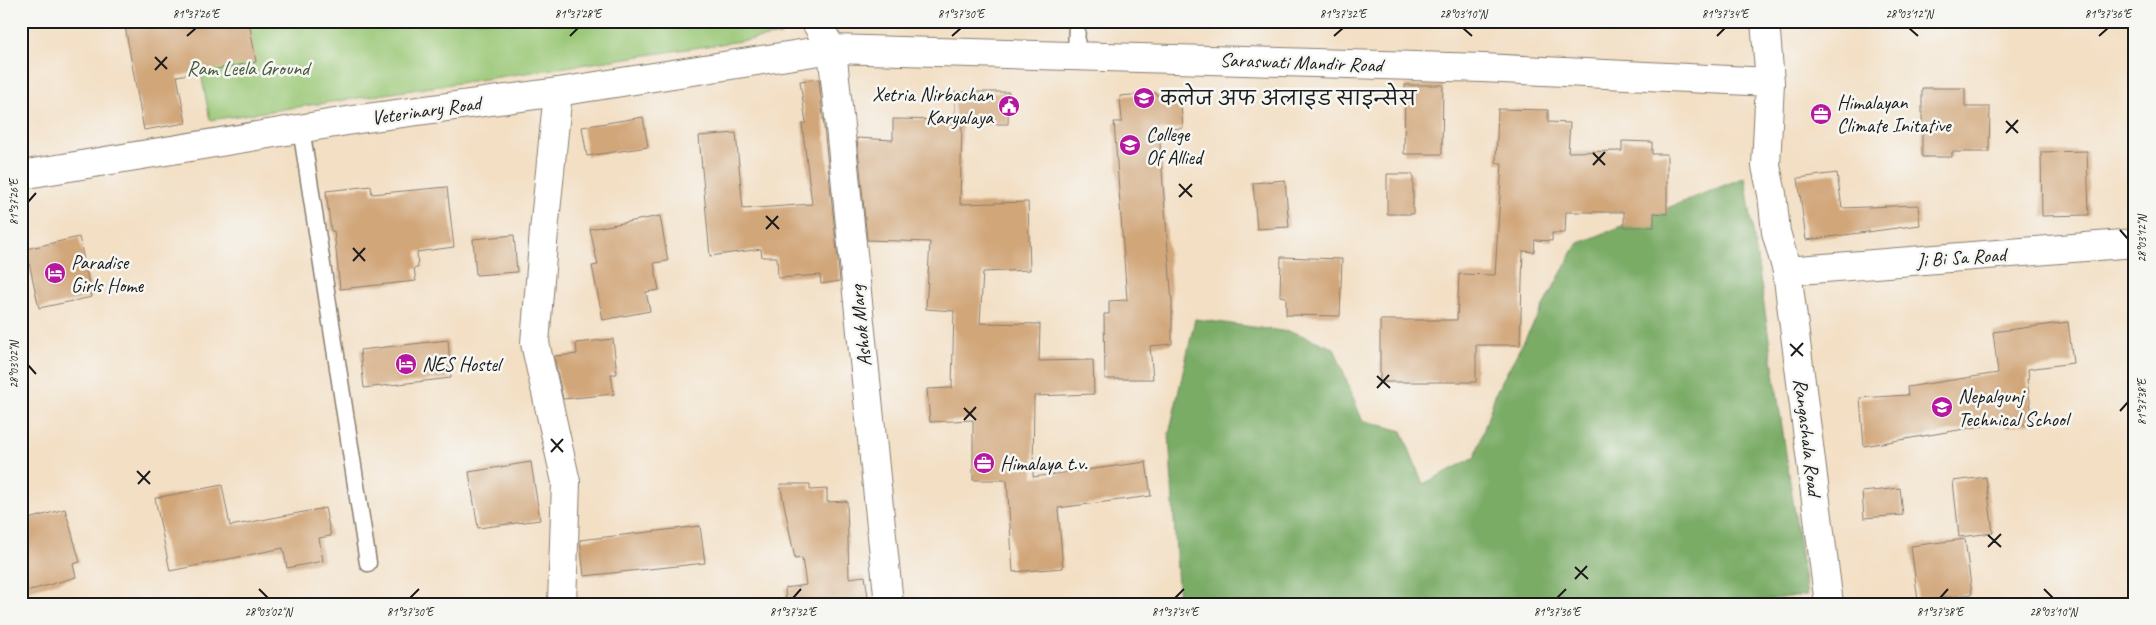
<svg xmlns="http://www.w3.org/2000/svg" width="2156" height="625" font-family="Caveat,'Playpen Sans Deva',sans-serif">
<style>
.green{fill:#99c775;stroke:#5a7248}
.forest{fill:#7aac66;stroke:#4b6441}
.water{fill:#54b6d2;stroke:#386977}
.building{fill:#d1a679}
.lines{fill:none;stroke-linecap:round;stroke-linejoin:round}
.lane-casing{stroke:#887e70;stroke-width:19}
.street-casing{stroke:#887e70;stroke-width:30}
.secondary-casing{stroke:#887e70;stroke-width:30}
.lane{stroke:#fff;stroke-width:16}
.street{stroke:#fff;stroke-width:28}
.secondary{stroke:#fff;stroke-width:28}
.ticks{fill:none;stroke:#1c1c1c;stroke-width:2}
.labels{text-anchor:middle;stroke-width:5;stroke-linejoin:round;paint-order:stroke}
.street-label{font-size:20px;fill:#1c1c1c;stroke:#f6f6f2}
.park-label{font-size:20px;fill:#48583b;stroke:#f6f6f2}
.poi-label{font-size:20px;fill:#1c1c1c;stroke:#f6f6f2;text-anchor:start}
.neatline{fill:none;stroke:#1c1c1c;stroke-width:2}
.ticks-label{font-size:12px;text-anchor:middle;fill:#1c1c1c}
</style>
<rect width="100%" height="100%" fill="#f6f6f2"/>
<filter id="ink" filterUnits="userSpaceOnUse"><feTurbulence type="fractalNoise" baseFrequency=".02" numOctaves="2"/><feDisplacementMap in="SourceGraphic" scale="10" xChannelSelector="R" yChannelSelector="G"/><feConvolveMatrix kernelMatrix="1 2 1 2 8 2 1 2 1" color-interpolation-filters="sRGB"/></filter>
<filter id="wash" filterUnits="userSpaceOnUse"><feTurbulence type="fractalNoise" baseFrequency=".0096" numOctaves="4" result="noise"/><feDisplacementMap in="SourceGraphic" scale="20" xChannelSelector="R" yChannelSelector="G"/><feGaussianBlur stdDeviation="1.12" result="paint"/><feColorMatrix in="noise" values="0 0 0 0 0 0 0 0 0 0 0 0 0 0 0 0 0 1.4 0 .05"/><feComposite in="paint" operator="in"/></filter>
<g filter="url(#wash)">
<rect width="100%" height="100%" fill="#f3dfc4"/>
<path class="green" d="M191,21H773L781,35L210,120Z"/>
<path class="forest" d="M1745,177L1807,595L1728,604H1179L1169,434L1195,319L1296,333L1334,348L1362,420L1402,431L1423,484L1475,457L1496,392L1577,244Z"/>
<path class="water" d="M1842,21H1987C1940,28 1889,29 1842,21Z"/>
<g id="blocks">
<path class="building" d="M124,21H249L256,62L177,76L186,123L144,130Z
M819,79L840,281L821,284L820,275L778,278L777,257H762L761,249L710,256L699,136L736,133L743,209L812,204L802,124L806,123L800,81Z
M1405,85H1443L1442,154H1404Z
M1922,88H1965V107H1990L1989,152H1952V157H1922Z
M955,92H1009L1008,124H962L960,204L1028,202L1030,270L983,272L980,323L1040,324L1039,361L1093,360L1094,394L1034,396L1033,477L1146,462L1151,496L1058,508L1063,568L1013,572L1007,480H973V420L930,422L927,389L952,388L954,311L926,309L930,242L867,240L857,138L893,140V119L955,120Z
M1156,93L1157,96L1180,94L1183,128L1159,130L1172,303V344L1150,346L1153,379H1105L1104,314H1109V301L1127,300L1114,122H1122L1120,96Z
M1498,109L1548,110V122L1570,123L1568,152L1622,151V141L1652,142V154H1667V214L1654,213V227H1624V212H1566L1565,233H1552V241L1535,240L1534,252L1523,251L1520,345H1476V382H1380V320H1457L1459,274L1495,275L1502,163H1496Z
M643,117L648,147L587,156L582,127Z
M2087,151L2089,215L2042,216L2041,152Z
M1837,173L1842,208L1918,205L1920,225L1806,240L1798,178Z
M1387,174H1413V214H1387Z
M1285,180L1289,227L1257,229L1253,183Z
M371,186L372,194L447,187L454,247L417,252L418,268H414L416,281L340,289L334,231H331L326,191Z
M660,216L668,261L654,263L659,290L646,292L650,311L603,320L592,266L598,265L590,229Z
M514,235L517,272L476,275L473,239Z
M79,237L92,297L39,308L26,249Z
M1281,257L1342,259L1340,316L1286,315V297L1280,296Z
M2068,322L2073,363L2028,369L2029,379H2027L2033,423L2006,427V422L1864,446L1860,398L1908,395L1907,387L1998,373L1993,332Z
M613,339L617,374H611L614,394L563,399L554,356L577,354L576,343Z
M448,340L451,378L364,388L360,350Z
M531,462L540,520L478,528L469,472Z
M1986,477L1993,533L1959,537L1953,481Z
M780,484H810V490L827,489V502L847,501L849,578L865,576L869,604H786L785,588L806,585L802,558L795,559Z
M222,485L230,526L325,508L331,536L319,538L323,561L287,568L283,548L170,571L155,498Z
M1900,488L1903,515L1864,518L1862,492Z
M65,509L80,562L73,564L76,577L28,591L21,566V521Z
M700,526L705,563L584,576L580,540Z
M1965,539L1972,594L1918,601L1911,546Z"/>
</g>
</g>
<g filter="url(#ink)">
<use href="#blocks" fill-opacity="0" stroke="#887e70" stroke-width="1"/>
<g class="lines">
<g class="lane-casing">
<path id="lane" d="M1076,56L1077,21
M301,128L368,563"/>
</g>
<g class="street-casing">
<path id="street" d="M815,21L832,49
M558,92L544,231L535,343L566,482L562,604
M1787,271L1829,604"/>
</g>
<g class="secondary-casing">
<path id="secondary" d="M1765,21L1770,82L1766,166L1772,194L1776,232L1787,271L2135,243
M832,49L889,604
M21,175L359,119L558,92L832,49L1483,68L1770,82"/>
</g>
<use href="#lane" class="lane"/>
<use href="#street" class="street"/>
<use href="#secondary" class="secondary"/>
</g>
</g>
<path class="ticks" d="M1463,28L1472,36M1909,28L1918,36M187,36L196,28M570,36L578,28M952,36L961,28M1334,36L1343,28M1717,36L1725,28M2099,36L2108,28M155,57L167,69M155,70L167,57M2006,121L2018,133M2006,133L2018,120M1593,153L1605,165M1593,165L1605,152M1179,184L1192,197M1179,197L1192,184M28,202L36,193M766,216L779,229M766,229L778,216M2120,230L2128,239M353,248L365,261M353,261L365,248M1790,344L1803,356M1791,356L1803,343M28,365L36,374M1377,376L1390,388M1377,388L1389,375M964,408L976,420M2120,411L2128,402M964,420L976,407M551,439L563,452M551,452L563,439M137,471L150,484M138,484L150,471M1988,535L2001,547M1988,547L2001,534M1575,567L1588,579M1575,579L1587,566M259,589L268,598M2044,589L2053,598M410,598L419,589M793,598L801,589M1175,598L1184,589M1557,598L1566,589M1940,598L1948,589"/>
<defs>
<g id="school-disc" transform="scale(1.125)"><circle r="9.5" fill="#b5179e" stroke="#f6f6f2"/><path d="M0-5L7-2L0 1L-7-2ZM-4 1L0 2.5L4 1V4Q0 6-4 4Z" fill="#fff"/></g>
<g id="civic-disc" transform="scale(1.125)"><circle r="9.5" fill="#b5179e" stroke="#f6f6f2"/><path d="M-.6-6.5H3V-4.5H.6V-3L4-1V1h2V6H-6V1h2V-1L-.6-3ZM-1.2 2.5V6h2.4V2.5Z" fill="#fff"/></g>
<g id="office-disc" transform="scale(1.125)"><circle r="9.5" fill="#b5179e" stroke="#f6f6f2"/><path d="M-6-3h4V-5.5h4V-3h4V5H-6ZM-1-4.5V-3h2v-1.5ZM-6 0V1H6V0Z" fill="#fff"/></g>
<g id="university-disc" transform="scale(1.125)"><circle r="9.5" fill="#b5179e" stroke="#f6f6f2"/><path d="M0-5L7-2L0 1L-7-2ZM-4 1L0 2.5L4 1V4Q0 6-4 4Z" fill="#fff"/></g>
<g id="hotel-disc" transform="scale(1.125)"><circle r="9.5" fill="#b5179e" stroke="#f6f6f2"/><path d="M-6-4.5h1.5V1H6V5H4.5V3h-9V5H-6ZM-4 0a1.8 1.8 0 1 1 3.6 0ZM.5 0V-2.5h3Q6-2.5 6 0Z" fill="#fff"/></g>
</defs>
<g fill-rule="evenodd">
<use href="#school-disc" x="1144" y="98"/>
<use href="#civic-disc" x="1009" y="106"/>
<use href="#office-disc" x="1821" y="114"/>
<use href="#university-disc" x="1130" y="145"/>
<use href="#hotel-disc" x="55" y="273"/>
<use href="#hotel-disc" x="406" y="364"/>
<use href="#school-disc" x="1942" y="407"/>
<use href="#office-disc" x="984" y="463"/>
</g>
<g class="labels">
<g class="street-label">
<text transform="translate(1301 62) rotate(2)" y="7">Saraswati Mandir Road</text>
<text transform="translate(426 110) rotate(-8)" y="7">Veterinary Road</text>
<text transform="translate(1961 257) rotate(-4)" y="7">Ji Bi Sa Road</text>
<text transform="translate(860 326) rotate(-96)" y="7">Ashok Marg</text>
<text transform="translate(1808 437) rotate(83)" y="7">Rangashala Road</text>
</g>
<g class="park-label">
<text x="248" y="75">Ram Leela Ground</text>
</g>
<g class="poi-label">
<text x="993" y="101" text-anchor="end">Xetria Nirbachan<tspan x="993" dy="23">Karyalaya</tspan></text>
<text x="1160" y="105">कलेज अफ अलाइड साइन्सेस</text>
<text x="1837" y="109">Himalayan<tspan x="1837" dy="23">Climate Initative</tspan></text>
<text x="1146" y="141">College<tspan x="1146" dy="23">Of Allied</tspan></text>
<text x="71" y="269">Paradise<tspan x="71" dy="23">Girls Home</tspan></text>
<text x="422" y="371">NES Hostel</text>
<text x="1958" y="403">Nepalgunj<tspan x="1958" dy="23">Technical School</tspan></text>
<text x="1000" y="470">Himalaya t.v.</text>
</g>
</g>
<rect width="2156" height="625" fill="none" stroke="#f6f6f2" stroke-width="55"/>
<rect x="28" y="28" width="2100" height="570" class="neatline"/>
<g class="ticks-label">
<text x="196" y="18">81°37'26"E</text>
<text x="578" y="18">81°37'28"E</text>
<text x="961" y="18">81°37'30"E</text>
<text x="1343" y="18">81°37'32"E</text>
<text x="1463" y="18">28°03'10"N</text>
<text x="1725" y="18">81°37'34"E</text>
<text x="1909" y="18">28°03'12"N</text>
<text x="2108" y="18">81°37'36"E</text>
<text transform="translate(14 202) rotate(-90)" y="4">81°37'26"E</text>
<text transform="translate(2142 239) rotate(-90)" y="4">28°03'12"N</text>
<text transform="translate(14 365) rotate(-90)" y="4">28°03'02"N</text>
<text transform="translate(2142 402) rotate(-90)" y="4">81°37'38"E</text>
<text x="268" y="616">28°03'02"N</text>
<text x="410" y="616">81°37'30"E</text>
<text x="793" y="616">81°37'32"E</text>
<text x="1175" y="616">81°37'34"E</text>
<text x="1557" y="616">81°37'36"E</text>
<text x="1940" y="616">81°37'38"E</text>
<text x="2053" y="616">28°03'10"N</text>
</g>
</svg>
